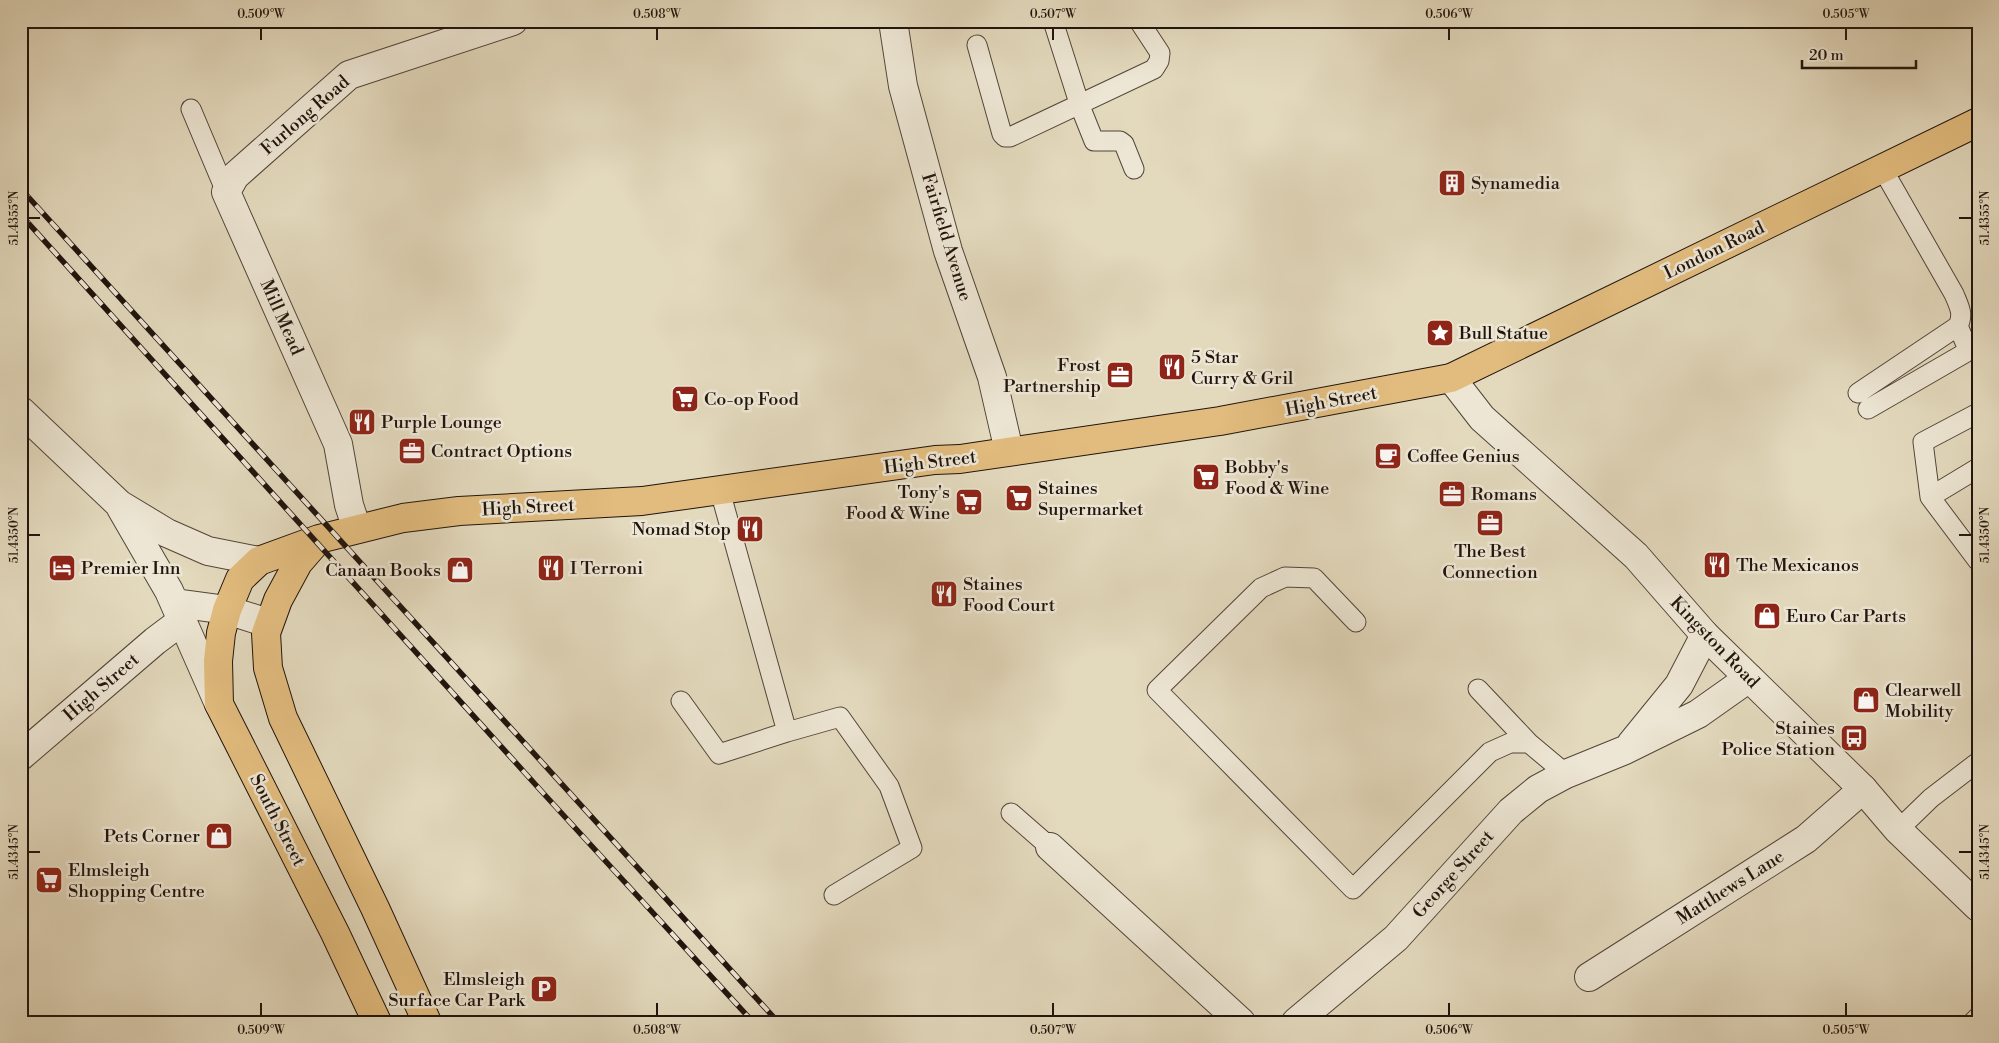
<svg xmlns="http://www.w3.org/2000/svg" width="1999" height="1043" font-family="'Libre Bodoni',serif">
<style>
.lines{fill:none;stroke-linecap:round;stroke-linejoin:round}
.service-casing{stroke:#514539;stroke-width:21}
.pedestrian-casing{stroke:#514539;stroke-width:30}
.minor-casing{stroke:#514539;stroke-width:30}
.tertiary-casing{stroke:#514539;stroke-width:30}
.primary-casing{stroke:#20140d;stroke-width:30}
.service{stroke:#ede6d4;stroke-width:19}
.pedestrian{stroke:#ede6d4;stroke-width:28}
.minor{stroke:#ede6d4;stroke-width:28}
.tertiary{stroke:#ede6d4;stroke-width:28}
.primary{stroke:#e2bc7e;stroke-width:28}
.rail-casing{stroke:#20140d;stroke-width:5.5}
.rail{stroke:#ede6d4;stroke-width:4;stroke-dasharray:11;stroke-linecap:butt}
.ticks{fill:none;stroke:#20140d;stroke-width:2}
.labels{text-anchor:middle;stroke-width:5;stroke-linejoin:round;paint-order:stroke}
.street-label{font-size:18px;fill:#20140d;stroke:#ede6d4}
.poi-label{font-size:18px;fill:#20140d;stroke:#ede6d4;text-anchor:start}
.neatline{fill:none;stroke:#20140d;stroke-width:2}
.ticks-label{font-size:12px;text-anchor:middle;fill:#20140d}
</style>
<rect width="100%" height="100%" fill="#e3d9bd"/>
<filter id="stains"><feTurbulence type="fractalNoise" baseFrequency=".004" numOctaves="4"/><feColorMatrix values="0 0 0 0 .2 0 0 0 0 .09 0 0 0 0 .02 0 0 0 .5 -.17"/></filter>
<radialGradient id="worn" r=".72"><stop offset=".6" stop-color="#630" stop-opacity="0"/><stop offset="1" stop-color="#630" stop-opacity=".3"/></radialGradient>
<g class="lines">
<g class="service-casing">
<path id="service" d="M1053,21L1080,106L1094,141H1120L1124,144L1134,169
M977,45L1002,134L1005,137H1010L1154,69L1159,61L1160,53L1139,21
M191,109L226,192
M1858,393L1958,326C1964,314 1959,306 1954,294L1882,168
M1868,409L1965,353L1967,347L1958,326
M1978,413L1923,442L1930,497L1978,561
M720,491L787,732L840,717L889,786L912,848L834,895
M1930,497L1978,468
M1356,622L1314,578L1285,577L1261,588L1157,690L1353,889L1490,752L1510,743H1529L1566,774
M1478,689L1529,743
M681,701L719,754L787,732
M1011,813L1050,847
M1898,830L1931,798L1978,762
M1973,1022L1978,1017"/>
</g>
<g class="pedestrian-casing">
<path id="pedestrian" d="M21,756L155,641L183,620"/>
</g>
<g class="minor-casing">
<path id="minor" d="M893,21L903,86L948,251L992,377L1009,451
M357,529L349,505L338,444L226,192L235,176L349,75L513,21
M1631,744L1679,685L1705,635
M1050,847L1241,1022
M1589,977L1806,839L1863,789
M1296,1022L1396,938L1511,811L1538,789L1566,774L1625,750L1698,714L1749,678"/>
</g>
<g class="tertiary-casing">
<path id="tertiary" d="M1451,378L1482,418L1636,556L1705,635L1863,789L1898,830L1978,907
M21,411L119,504L167,533L208,551L259,561
M121,508L169,591L219,704
M175,603L227,610L268,623"/>
</g>
<g class="primary-casing">
<path id="primary" d="M318,540L298,563L278,600L266,633L268,668L283,718L375,908L427,1022
M377,1022L335,933L219,704L218,661L221,633L227,610L240,579L259,561L319,539L403,518L459,511L642,501L935,460L960,459L1220,421L1451,378L1978,122"/>
</g>
<use href="#service" class="service"/>
<use href="#pedestrian" class="pedestrian"/>
<use href="#minor" class="minor"/>
<use href="#tertiary" class="tertiary"/>
<use href="#primary" class="primary"/>
<g class="rail-casing">
<path id="rail" d="M21,189L778,1022
M21,215L544,794L753,1022"/>
</g>
<use href="#rail" class="rail"/>
</g>
<path class="ticks" d="M261,28V40M657,28V40M1053,28V40M1449,28V40M1846,28V40M28,218H40M1959,218H1972M28,535H40M1959,535H1972M28,852H40M1959,852H1972M261,1003V1016M657,1003V1016M1053,1003V1016M1449,1003V1016M1846,1003V1016"/>
<defs>
<g id="building-square" transform="scale(1.4375)"><rect x="-9" y="-9" width="18" height="18" rx="4" fill="#8f2418" stroke="#ede6d4"/><path d="M-4-6H4V6H1V3H-1V6H-4ZM-2.5-4.3h1.7v1.8h-1.7ZM.8-4.3h1.7v1.8H.8ZM-2.5-1h1.7V.8h-1.7ZM.8-1h1.7V.8H.8Z" fill="#fff"/></g>
<g id="sight-square" transform="scale(1.4375)"><rect x="-9" y="-9" width="18" height="18" rx="4" fill="#8f2418" stroke="#ede6d4"/><path d="M0-6L1.8-2.2L6-1.7L2.9 1.2L3.7 5.4L0 3.3L-3.7 5.4L-2.9 1.2L-6-1.7L-1.8-2.2Z" fill="#fff"/></g>
<g id="restaurant-square" transform="scale(1.4375)"><rect x="-9" y="-9" width="18" height="18" rx="4" fill="#8f2418" stroke="#ede6d4"/><path d="M-5-6h1v4h1v-4h1v4h1v-4h1v5L-1.5 .5V6h-2V.5L-5-1ZM5-6V6H3V1.5H1.5Q1.5-4 5-6Z" fill="#fff"/></g>
<g id="office-square" transform="scale(1.4375)"><rect x="-9" y="-9" width="18" height="18" rx="4" fill="#8f2418" stroke="#ede6d4"/><path d="M-6-3h4V-5.5h4V-3h4V5H-6ZM-1-4.5V-3h2v-1.5ZM-6 0V1H6V0Z" fill="#fff"/></g>
<g id="supermarket-square" transform="scale(1.4375)"><rect x="-9" y="-9" width="18" height="18" rx="4" fill="#8f2418" stroke="#ede6d4"/><path d="M-6-5.5h2.5l.6 2H6L4.5 2H-2.5L-4.4-4H-6ZM-1.5 3.2a1.3 1.3 0 1 0 .1 0ZM3 3.2a1.3 1.3 0 1 0 .1 0Z" fill="#fff"/></g>
<g id="cafe-square" transform="scale(1.4375)"><rect x="-9" y="-9" width="18" height="18" rx="4" fill="#8f2418" stroke="#ede6d4"/><path d="M-5.5-4.5H6V0H3Q3 3.5 0 3.5H-2.5Q-5.5 3.5-5.5 0ZM3-3.2v2h1.7v-2ZM-6 4.5H4V6H-6Z" fill="#fff"/></g>
<g id="hotel-square" transform="scale(1.4375)"><rect x="-9" y="-9" width="18" height="18" rx="4" fill="#8f2418" stroke="#ede6d4"/><path d="M-6-4.5h1.5V1H6V5H4.5V3h-9V5H-6ZM-4 0a1.8 1.8 0 1 1 3.6 0ZM.5 0V-2.5h3Q6-2.5 6 0Z" fill="#fff"/></g>
<g id="shop-square" transform="scale(1.4375)"><rect x="-9" y="-9" width="18" height="18" rx="4" fill="#8f2418" stroke="#ede6d4"/><path d="M-5-2.5h2.3a2.7 3.5 0 0 1 5.4 0H5L5.5 6h-11ZM-1.5-2.5h3a1.5 2.3 0 0 0-3 0Z" fill="#fff"/></g>
<g id="bus-square" transform="scale(1.4375)"><rect x="-9" y="-9" width="18" height="18" rx="4" fill="#8f2418" stroke="#ede6d4"/><path d="M-5-6H5V4H4V6H2V4H-2V6H-4V4H-5ZM-3.5-4V0h7V-4ZM-3.5 1.2v1.5H-2V1.2ZM2 1.2v1.5H3.5V1.2Z" fill="#fff"/></g>
<g id="parking-square" transform="scale(1.4375)"><rect x="-9" y="-9" width="18" height="18" rx="4" fill="#8f2418" stroke="#ede6d4"/><path d="M-3.5-5.5H1a3.5 3.5 0 0 1 0 7H-1V5.5H-3.5ZM-1-3.4V-.6H.8a1.4 1.4 0 0 0 0-2.8Z" fill="#fff"/></g>
</defs>
<g fill-rule="evenodd">
<use href="#building-square" x="1452" y="183"/>
<use href="#sight-square" x="1440" y="333"/>
<use href="#restaurant-square" x="1172" y="367"/>
<use href="#office-square" x="1120" y="375"/>
<use href="#supermarket-square" x="685" y="399"/>
<use href="#restaurant-square" x="362" y="422"/>
<use href="#office-square" x="412" y="451"/>
<use href="#cafe-square" x="1388" y="456"/>
<use href="#supermarket-square" x="1206" y="477"/>
<use href="#office-square" x="1452" y="494"/>
<use href="#supermarket-square" x="1019" y="498"/>
<use href="#supermarket-square" x="969" y="502"/>
<use href="#office-square" x="1490" y="523"/>
<use href="#restaurant-square" x="750" y="529"/>
<use href="#restaurant-square" x="1717" y="565"/>
<use href="#hotel-square" x="62" y="568"/>
<use href="#restaurant-square" x="551" y="568"/>
<use href="#shop-square" x="460" y="570"/>
<use href="#restaurant-square" x="944" y="594"/>
<use href="#shop-square" x="1767" y="616"/>
<use href="#shop-square" x="1866" y="700"/>
<use href="#bus-square" x="1854" y="738"/>
<use href="#shop-square" x="219" y="836"/>
<use href="#supermarket-square" x="49" y="880"/>
<use href="#parking-square" x="544" y="989"/>
</g>
<g class="labels">
<g class="street-label">
<text transform="translate(305 115) rotate(-41)" y="6">Furlong Road</text>
<text transform="translate(947 237) rotate(73)" y="6">Fairfield Avenue</text>
<text transform="translate(1714 250) rotate(-26)" y="6">London Road</text>
<text transform="translate(282 317) rotate(66)" y="6">Mill Mead</text>
<text transform="translate(1331 401) rotate(-11)" y="6">High Street</text>
<text transform="translate(930 462) rotate(-7)" y="6">High Street</text>
<text transform="translate(528 507) rotate(-3)" y="6">High Street</text>
<text transform="translate(1715 642) rotate(46)" y="6">Kingston Road</text>
<text transform="translate(101 687) rotate(-41)" y="6">High Street</text>
<text transform="translate(278 820) rotate(63)" y="6">South Street</text>
<text transform="translate(1453 874) rotate(-48)" y="6">George Street</text>
<text transform="translate(1730 887) rotate(-32)" y="6">Matthews Lane</text>
</g>
<g class="poi-label">
<text x="1471" y="189">Synamedia</text>
<text x="1459" y="339">Bull Statue</text>
<text x="1191" y="363">5 Star<tspan x="1191" dy="21">Curry &amp; Gril</tspan></text>
<text x="1101" y="371" text-anchor="end">Frost<tspan x="1101" dy="21">Partnership</tspan></text>
<text x="704" y="405">Co-op Food</text>
<text x="381" y="428">Purple Lounge</text>
<text x="431" y="457">Contract Options</text>
<text x="1407" y="462">Coffee Genius</text>
<text x="1225" y="473">Bobby's<tspan x="1225" dy="21">Food &amp; Wine</tspan></text>
<text x="1038" y="494">Staines<tspan x="1038" dy="21">Supermarket</tspan></text>
<text x="950" y="498" text-anchor="end">Tony's<tspan x="950" dy="21">Food &amp; Wine</tspan></text>
<text x="1471" y="500">Romans</text>
<text x="731" y="535" text-anchor="end">Nomad Stop</text>
<text x="1490" y="557" text-anchor="middle">The Best<tspan x="1490" dy="21">Connection</tspan></text>
<text x="1736" y="571">The Mexicanos</text>
<text x="81" y="574">Premier Inn</text>
<text x="570" y="574">I Terroni</text>
<text x="441" y="576" text-anchor="end">Canaan Books</text>
<text x="963" y="590">Staines<tspan x="963" dy="21">Food Court</tspan></text>
<text x="1786" y="622">Euro Car Parts</text>
<text x="1885" y="696">Clearwell<tspan x="1885" dy="21">Mobility</tspan></text>
<text x="1835" y="734" text-anchor="end">Staines<tspan x="1835" dy="21">Police Station</tspan></text>
<text x="200" y="842" text-anchor="end">Pets Corner</text>
<text x="68" y="876">Elmsleigh<tspan x="68" dy="21">Shopping Centre</tspan></text>
<text x="525" y="985" text-anchor="end">Elmsleigh<tspan x="525" dy="21">Surface Car Park</tspan></text>
</g>
</g>
<rect width="1999" height="1043" fill="none" stroke="#e3d9bd" stroke-width="55"/>
<path d="M1802 60v8h114v-8" fill="none" stroke="#20140d" stroke-width="2.5"/>
<text x="1809" y="60" font-size="15" fill="#20140d" stroke="#ede6d4" stroke-width="4" paint-order="stroke">20 m</text>
<rect x="28" y="28" width="1944" height="988" class="neatline"/>
<g class="ticks-label">
<text x="261" y="18">0.509°W</text>
<text x="657" y="18">0.508°W</text>
<text x="1053" y="18">0.507°W</text>
<text x="1449" y="18">0.506°W</text>
<text x="1846" y="18">0.505°W</text>
<text transform="translate(14 218) rotate(-90)" y="4">51.4355°N</text>
<text transform="translate(1985 218) rotate(-90)" y="4">51.4355°N</text>
<text transform="translate(14 535) rotate(-90)" y="4">51.4350°N</text>
<text transform="translate(1985 535) rotate(-90)" y="4">51.4350°N</text>
<text transform="translate(14 852) rotate(-90)" y="4">51.4345°N</text>
<text transform="translate(1985 852) rotate(-90)" y="4">51.4345°N</text>
<text x="261" y="1034">0.509°W</text>
<text x="657" y="1034">0.508°W</text>
<text x="1053" y="1034">0.507°W</text>
<text x="1449" y="1034">0.506°W</text>
<text x="1846" y="1034">0.505°W</text>
</g>
<rect width="100%" height="100%" filter="url(#stains)"/>
<rect width="100%" height="100%" fill="url(#worn)"/>
</svg>
